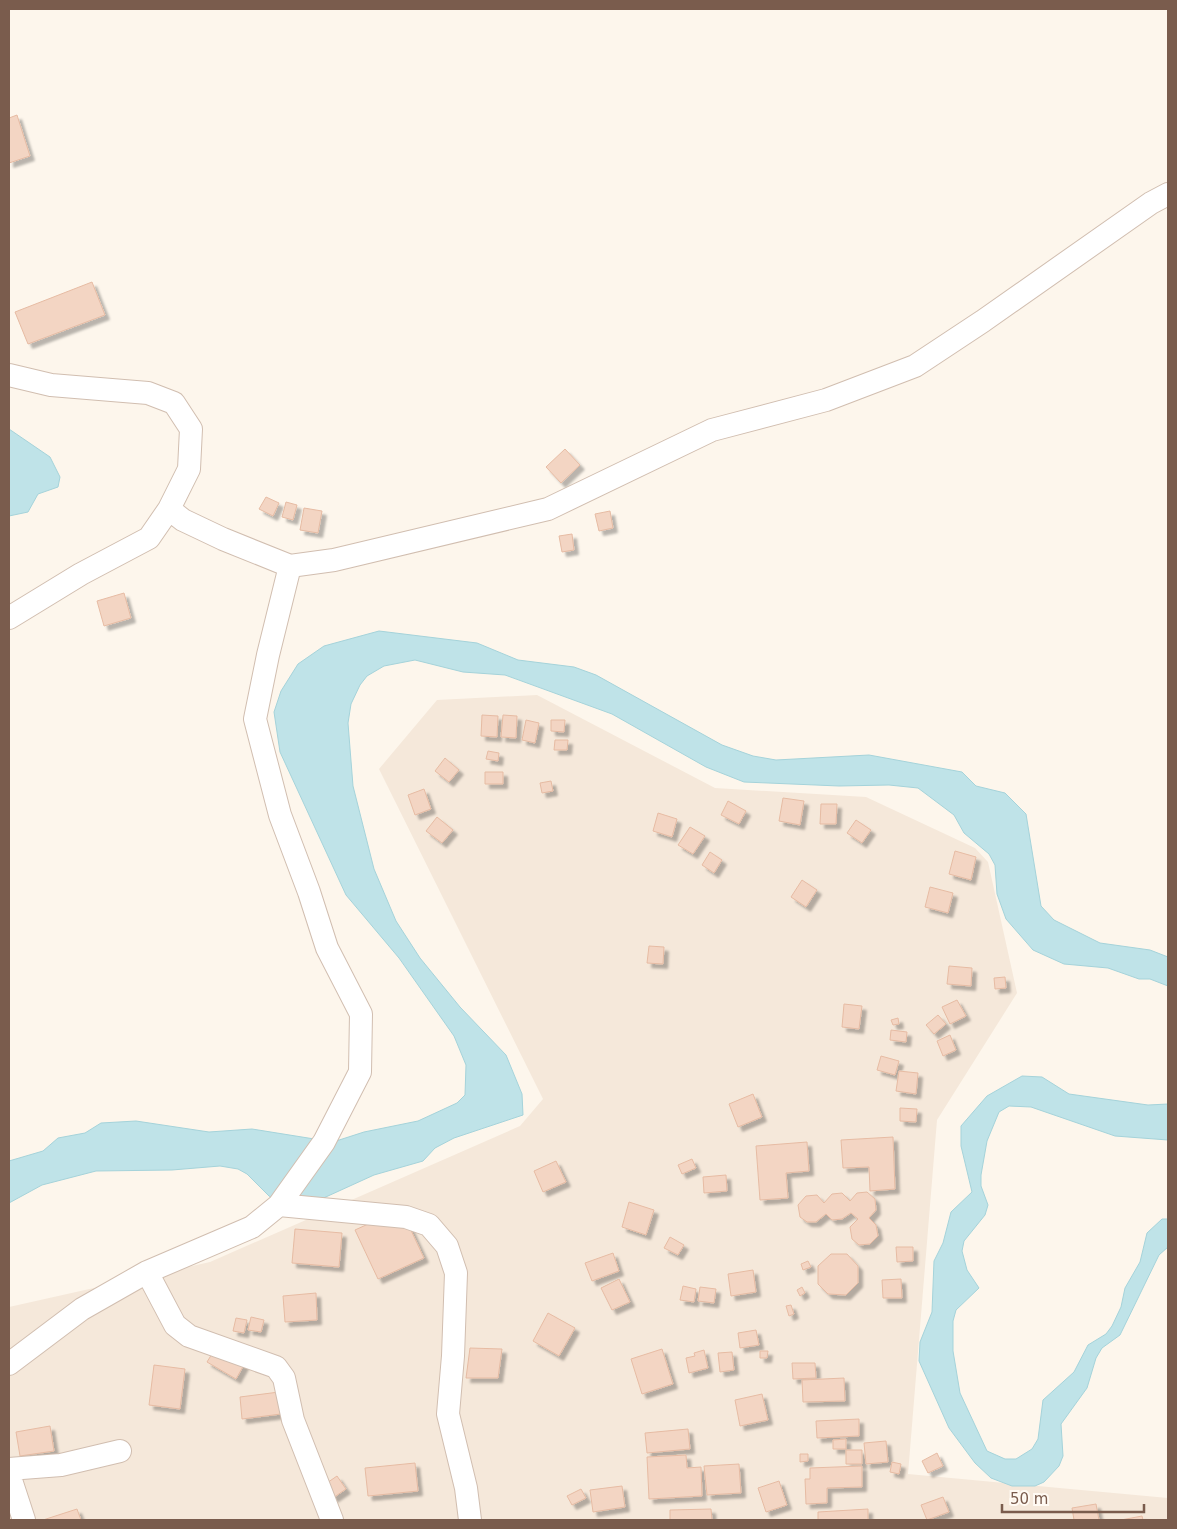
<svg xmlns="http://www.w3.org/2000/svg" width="1177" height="1529" font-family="'DejaVu Sans',sans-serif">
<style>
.residential{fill:#f5e8da}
.water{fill:#bfe3e8;stroke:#a5d3da}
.building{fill:#f3d5c3;stroke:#e6bba3;filter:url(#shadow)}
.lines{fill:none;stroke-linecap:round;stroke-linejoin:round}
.minor-casing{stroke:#d1beb0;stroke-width:24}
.minor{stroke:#fff;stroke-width:22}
</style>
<defs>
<filter id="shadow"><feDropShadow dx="4.5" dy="4.5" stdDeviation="1" flood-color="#0004"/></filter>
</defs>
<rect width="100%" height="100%" fill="#fdf6ec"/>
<path class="residential" d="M537,695L715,788L866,797L975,848L988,862L1017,993L937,1120L908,1474L1168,1498V1520H9V1307L210,1262L520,1126L543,1099L379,769L437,700Z"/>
<path class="water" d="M9,429L50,457L60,477L58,487L38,494L28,512L9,516Z
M379,631L477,643L518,660L574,667L596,675L722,745L753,756L776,760L869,755L962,772L976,786L1005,793L1026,814L1041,906L1054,920L1100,943L1150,950L1168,957V986L1150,979H1139L1108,968L1064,964L1033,950L1006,919L997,894L995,865L989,854L964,833L954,815L918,788L889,785L839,786L744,782L706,767L612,714L505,675L463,672L415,660L384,666L367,676L360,685L351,704L348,723L353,786L374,869L396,921L420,958L460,1007L506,1055L522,1094L523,1115L454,1138L435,1148L423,1161L374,1175L306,1206L287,1207L269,1196L247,1174L238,1169L220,1166L172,1170L96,1171L42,1185L9,1203V1161L43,1151L58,1138L85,1133L101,1123L136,1121L209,1132L252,1129L333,1142L364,1132L418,1121L457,1103L465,1095L466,1065L454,1036L399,958L346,895L280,752L274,712L281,691L298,664L324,646Z
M1022,1076L1042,1077L1069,1094L1148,1105L1168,1104V1140L1115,1136L1031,1107L1009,1106L999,1112L987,1141L981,1175V1186L988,1205L985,1215L964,1241L962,1251L967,1270L979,1288L956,1310L953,1321V1351L960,1393L987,1451L1005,1459H1016L1032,1449L1038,1439L1043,1400L1074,1372L1088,1345L1106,1334L1112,1326L1121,1307L1125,1288L1140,1262L1147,1233L1162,1219H1168V1247L1159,1255L1120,1335L1102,1348L1096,1358L1087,1388L1061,1424L1063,1456L1059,1466L1044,1482L1035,1486H1012L991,1478L975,1463L949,1428L919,1361L920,1342L932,1312L934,1261L943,1243L951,1212L972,1192L961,1146V1126L987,1096Z"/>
<path class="building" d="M17,115L30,156L9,163V118Z
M92,282L105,315L28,344L15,312Z
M565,449L580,465L561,483L546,467Z
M266,497L279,503L273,516L259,509Z
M286,502L297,505L293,520L282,517Z
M304,508L322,511L318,533L300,530Z
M610,511L613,528L599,531L595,514Z
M572,534L574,550L562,552L559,536Z
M124,593L131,618L104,626L97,601Z
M482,715L498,716L497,737L481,736Z
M503,715L517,716L516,738L501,737Z
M526,720L539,723L535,743L522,740Z
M551,720H565L564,732L551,731Z
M555,740H568L567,750H554Z
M488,751L499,753L498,761L486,759Z
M445,758L459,770L449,782L435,771Z
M485,772H503V784H485Z
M551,781L553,791L542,793L540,783Z
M424,789L431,809L415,815L408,795Z
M783,798L804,801L800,825L779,821Z
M728,801L746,811L739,824L721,815Z
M821,804H837L836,824H820Z
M658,813L677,819L672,837L653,831Z
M437,817L453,830L442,843L426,831Z
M856,820L871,830L862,843L847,833Z
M690,827L705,836L693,854L678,845Z
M955,851L976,857L971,880L949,874Z
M710,852L722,860L714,873L702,865Z
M802,880L817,890L806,907L791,897Z
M930,887L953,893L948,913L925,907Z
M649,946L664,947L663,964L647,963Z
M949,966L972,968L971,986L947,984Z
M1005,977L1006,988L995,989L994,978Z
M957,1000L966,1016L950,1024L942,1007Z
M844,1004L862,1006L859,1029L842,1027Z
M938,1015L946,1024L934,1034L926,1025Z
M898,1018L899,1024L893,1025L891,1020Z
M891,1030L907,1032L906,1042L890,1040Z
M950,1035L956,1050L943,1056L937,1041Z
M881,1056L899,1061L895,1075L877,1070Z
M899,1071L918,1073L916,1094L896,1091Z
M753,1094L762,1117L738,1127L729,1104Z
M900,1108L917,1109L916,1122L900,1121Z
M893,1137L895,1189L870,1191L869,1167L843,1168L841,1140Z
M807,1142L809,1171L786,1173L788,1198L760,1200L756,1146Z
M692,1159L696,1168L682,1174L678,1165Z
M556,1161L566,1182L543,1192L534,1171Z
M726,1175L727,1191L704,1193L703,1177Z
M867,1192L875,1199L876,1210L869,1218L876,1225L878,1236L870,1244L859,1245L852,1239L850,1227L858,1219L851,1213L842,1219L832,1220L826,1214L816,1222H807L800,1217L798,1205L806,1196L817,1195L824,1203L832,1194L842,1193L850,1201L857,1193Z
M629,1202L654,1210L646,1235L622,1227Z
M401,1209L424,1258L378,1279L355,1230Z
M295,1229L342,1233L339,1267L292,1263Z
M670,1237L684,1245L678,1255L664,1248Z
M896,1247H913V1261L897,1262Z
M613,1253L619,1271L592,1281L585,1263Z
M831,1254H847L858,1266V1283L846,1295L828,1294L818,1284V1266Z
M808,1261L811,1267L803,1270L801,1264Z
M753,1270L756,1292L731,1296L728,1274Z
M619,1279L630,1302L612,1310L601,1288Z
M901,1279L902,1298H883L882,1280Z
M683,1286L696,1289L694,1302L680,1300Z
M700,1287L716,1289L714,1303L698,1301Z
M802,1287L805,1293L800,1296L797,1290Z
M316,1293L317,1320L285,1322L283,1296Z
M791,1305L794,1314L789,1316L786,1306Z
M548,1313L575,1328L559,1356L533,1341Z
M251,1317L264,1320L261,1332L248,1330Z
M236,1318L247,1320L244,1333L233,1331Z
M756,1330L759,1345L740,1348L738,1333Z
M221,1339L249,1356L236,1379L207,1362Z
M470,1348L502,1349L498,1378H466Z
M662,1349L673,1384L642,1394L631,1359Z
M704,1350L708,1368L689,1373L686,1358L695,1356L694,1353Z
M760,1351H768L767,1358H760Z
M732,1352L734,1370L720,1372L718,1353Z
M792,1363H815L816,1378L793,1379Z
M154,1365L185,1369L180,1409L149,1405Z
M844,1378L845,1401L803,1402L802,1380Z
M279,1392L281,1414L242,1419L240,1397Z
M762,1394L768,1420L740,1426L735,1400Z
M859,1419V1436L817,1438L816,1421Z
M50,1426L54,1451L20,1456L16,1432Z
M688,1429L690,1449L647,1453L645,1433Z
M846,1439V1449H833V1440Z
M886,1441L888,1462L866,1464L864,1443Z
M846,1450H862V1464H846Z
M937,1453L943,1466L928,1473L922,1461Z
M800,1454H808V1461L800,1462Z
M686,1455L687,1468L701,1467L702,1496L649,1499L647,1457Z
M892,1462L901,1464L899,1474L890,1472Z
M415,1463L418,1491L368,1496L365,1468Z
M739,1464L741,1493L707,1495L704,1466Z
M862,1466V1487L827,1488V1503L806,1504L805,1479H810V1468Z
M337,1476L346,1489L333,1498L324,1485Z
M779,1481L787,1505L766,1512L758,1488Z
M622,1486L625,1507L593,1512L590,1490Z
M581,1489L586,1498L572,1505L567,1496Z
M943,1497L949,1512L927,1520L921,1505Z
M1096,1504L1099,1520H1074L1072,1508Z
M77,1509L81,1520H43Z
M711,1509L712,1520H670V1510Z
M868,1509V1520H818V1512Z
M1142,1516L1143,1520H1121Z"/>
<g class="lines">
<g class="minor-casing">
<path id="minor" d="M9,375L51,385L148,393L174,403L191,429L189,469L169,509L149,538L81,574L9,618
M169,509L183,520L223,539L290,566L334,560L548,509L712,430L826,400L915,366L983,321L1151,203L1168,194
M279,1205L406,1217L429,1225L447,1246L456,1273L453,1356L448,1414L466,1488L470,1520
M147,1272L175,1325L189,1336L276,1367L284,1378L293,1420L332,1520
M9,1364L82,1309L147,1272L252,1227L279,1205L324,1142L360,1072L361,1014L327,948L309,892L280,815L255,719L268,655L290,566
M9,1469L61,1465L120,1451
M9,1474L24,1520"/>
</g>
<use href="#minor" class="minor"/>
</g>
<rect width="1177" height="1529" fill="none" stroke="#7a5c4d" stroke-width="20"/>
<path d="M1002 1504v8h142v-8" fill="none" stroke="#7a5c4d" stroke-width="2.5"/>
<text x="1010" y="1504" font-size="15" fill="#7a5c4d" stroke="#fffaf3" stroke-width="4" paint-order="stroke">50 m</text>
</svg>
